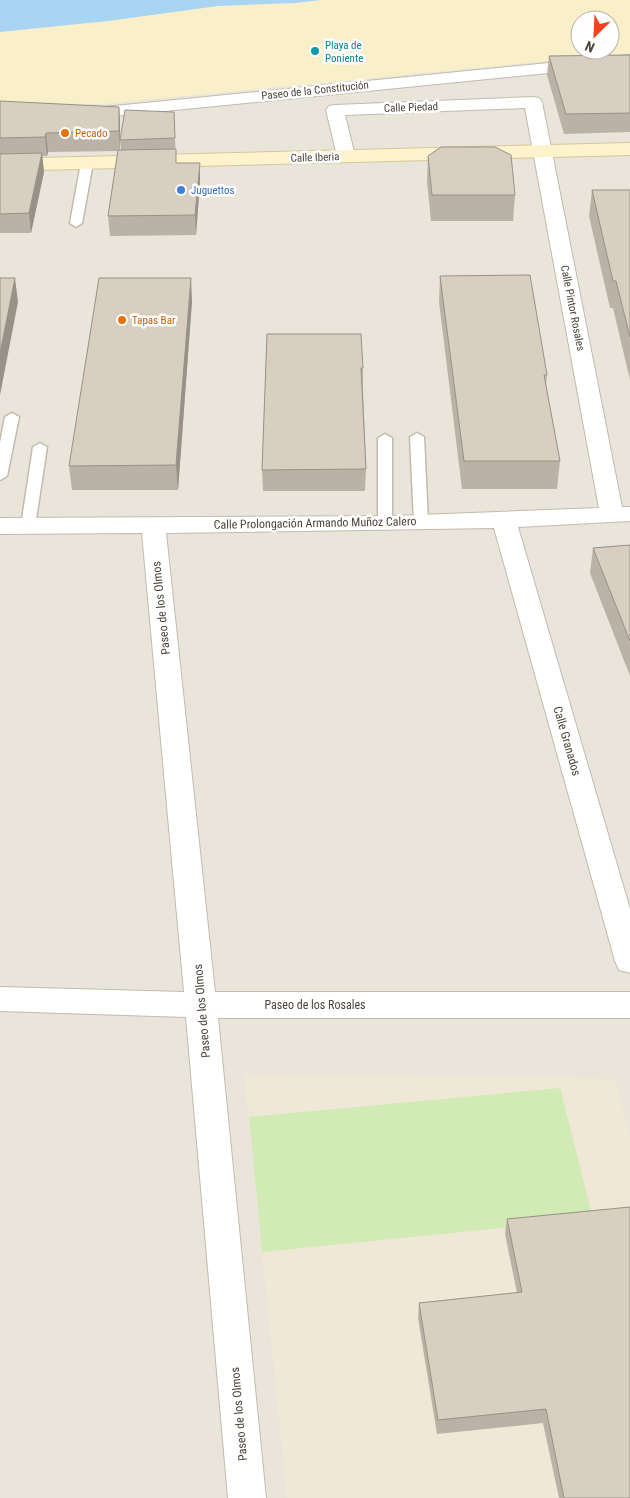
<svg xmlns="http://www.w3.org/2000/svg" width="630" height="1498" font-family="'Roboto Condensed',sans-serif">
<style>
.residential{fill:#eae5da}
.education{fill:#efe8d6}
.green{fill:#d2eab5}
.sand{fill:#f9efc9;fill-rule:evenodd}
.water{fill:#a9d4f2}
.lines{fill:none;stroke-linecap:round;stroke-linejoin:round}
.lane-casing{stroke:#c2bbae;stroke-width:3}
.street-casing{stroke:#c2bbae;stroke-width:2}
.secondary-casing{stroke:#d6c79b;stroke-width:2}
.lane{fill:#fff;fill-rule:evenodd}
.street{fill:#fff;fill-rule:evenodd}
.secondary{fill:#fff3cd;fill-rule:evenodd}
.wall{fill:#bab2a6}
.shaded-wall{fill:#979187}
.building{fill:#d8cfc1;stroke:#979187}
.culture-dot{fill:#0f9aa8;stroke:#fff;stroke-width:2}
.food-dot{fill:#e8710a;stroke:#fff;stroke-width:2}
.shop-dot{fill:#3f7fe0;stroke:#fff;stroke-width:2}
.labels{text-anchor:middle;stroke-width:5;stroke-linejoin:round;paint-order:stroke}
.far-culture-label{font-size:11px;fill:#0d838f;stroke:#fff;text-anchor:start}
.far-street-label{font-size:11px;fill:#4b4439;stroke:#fff}
.far-food-label{font-size:11px;fill:#c56008;stroke:#fff;text-anchor:start}
.far-shop-label{font-size:11px;fill:#366cbe;stroke:#fff;text-anchor:start}
.street-label{font-size:12px;fill:#4b4439;stroke:#fff}
</style>
<rect width="100%" height="100%" fill="#f6f3ec"/>
<path class="residential" d="M630,51V1498H0V103Z"/>
<path class="education" d="M244,1074L615,1079L630,1135V1498H287Z"/>
<path class="green" d="M560,1088L593,1219L262,1252L249,1117Z"/>
<path class="sand" d="M321,0H630V53L104,104L0,103V32L108,21L218,6L296,3ZM580,20H610V50H580Z"/>
<path class="water" d="M0,0H321L296,3L218,6L108,21L0,32Z"/>
<g class="lines">
<g class="lane-casing">
<path id="lane" d="M87,160L93,163L82,223L76,227L70,223L81,163Z
M12,413L19,417L7,476L0,480V443L5,417Z
M417,433L424,437L428,522L426,525H416L414,522L410,437Z
M385,434L392,438V523L390,526H380L378,523V438Z
M40,443L47,447L35,526L33,529H23L21,526L33,447Z"/>
</g>
<g class="street-casing">
<path id="street" d="M630,55V65L94,118L75,116L72,112L75,108H94Z
M533,97L539,98L542,102L622,507H630V521L518,527L630,909V973L619,970L615,961L494,528L166,533L215,992H630V1018H218L266,1498H228L186,1017L0,1011V987L184,992L142,533L0,534V518L394,516L599,508L525,108L345,115L355,156L353,160L346,162L339,160L337,156L326,110L329,106L335,105Z"/>
</g>
<g class="secondary-casing">
<path id="secondary" d="M630,143V155L0,171V159Z"/>
</g>
<use href="#lane" class="lane"/>
<use href="#street" class="street"/>
<use href="#secondary" class="secondary"/>
</g>
<path class="wall" d="M630,55V132L564,134L547,75L549,56Z
M0,101L119,107L120,125V150H121L120,140L174,112L176,163L200,182L196,235L110,236L108,216L118,151L48,152L47,156H42L44,172L31,233H0Z
M428,156L515,195L513,221H431L427,182Z
M592,190H630V380L613,308H610L589,216Z
M440,276L547,375L546,386L560,461L557,489H462L439,302Z
M192,301L178,490H72L69,466Z
M267,334L363,368V389L366,469L365,491H263L262,470Z
M630,545V676L590,573L593,548Z
M507,1219L630,1498H559L543,1423L437,1434L418,1318L419,1303L517,1293L505,1234Z"/>
<path class="shaded-wall" d="M119,107L120,125V150L119,131Z
M46,133L48,152L47,156L45,137Z
M42,153L44,172L31,233L29,213Z
M200,163V182L196,235L195,215Z
M15,278L18,302L0,395V353Z
M191,278L192,301L178,490L176,465Z"/>
<path class="building" d="M630,55V113L566,114L549,56Z
M0,101L119,107V131L46,133L45,137L0,138Z
M125,110L174,112L175,138L120,140Z
M441,147H495L511,155L515,195H432L428,156Z
M176,149V163H200L195,215L108,216L118,150Z
M42,153L29,213L0,214V154Z
M592,190H630V337L616,281H613Z
M530,275L547,375H544L560,461H464L440,276Z
M0,278H15L0,353Z
M99,278H191L176,465L69,466Z
M267,334H361L363,368H361L366,469L262,470Z
M630,545V641L593,548Z
M630,1207V1498H564L546,1409L438,1420L419,1303L522,1292L507,1219Z"/>
<circle class="culture-dot" cx="315" cy="51" r="5"/>
<g class="food-dot">
<circle cx="65" cy="133" r="5"/>
<circle cx="122" cy="320" r="5"/>
</g>
<circle class="shop-dot" cx="181" cy="190" r="5"/>
<g class="labels">
<g class="far-culture-label">
<text x="325" y="49">Playa de<tspan x="325" dy="13">Poniente</tspan></text>
</g>
<g class="far-street-label">
<text transform="translate(315 90) rotate(-6)" y="4">Paseo de la Constitución</text>
<text transform="translate(411 107) rotate(-2)" y="4">Calle Piedad</text>
<text transform="translate(315 157) rotate(-2)" y="4">Calle Iberia</text>
<text transform="translate(573 308) rotate(79)" y="4">Calle Pintor Rosales</text>
</g>
<g class="far-food-label">
<text x="75" y="137">Pecado</text>
<text x="132" y="324">Tapas Bar</text>
</g>
<g class="far-shop-label">
<text x="191" y="194">Juguettos</text>
</g>
<g class="street-label">
<text transform="translate(315 523) rotate(-1)" y="4">Calle Prolongación Armando Muñoz Calero</text>
<text transform="translate(161 608) rotate(-96)" y="4">Paseo de los Olmos</text>
<text transform="translate(567 741) rotate(74)" y="4">Calle Granados</text>
<text x="315" y="1009">Paseo de los Rosales</text>
<text transform="translate(202 1011) rotate(-95)" y="4">Paseo de los Olmos</text>
<text transform="translate(239 1414) rotate(-95)" y="4">Paseo de los Olmos</text>
</g>
</g>
<g transform="translate(595 35) rotate(204)"><circle r="24" fill="#ffffff" stroke="#b7b4b0"/>
<path d="M0-4L9 19L0 12L-9 19Z" fill="#fc3f1d"/>
<text y="-8" font-size="14" font-weight="bold" text-anchor="middle" fill="#4b4439">N</text>
</g>
</svg>
